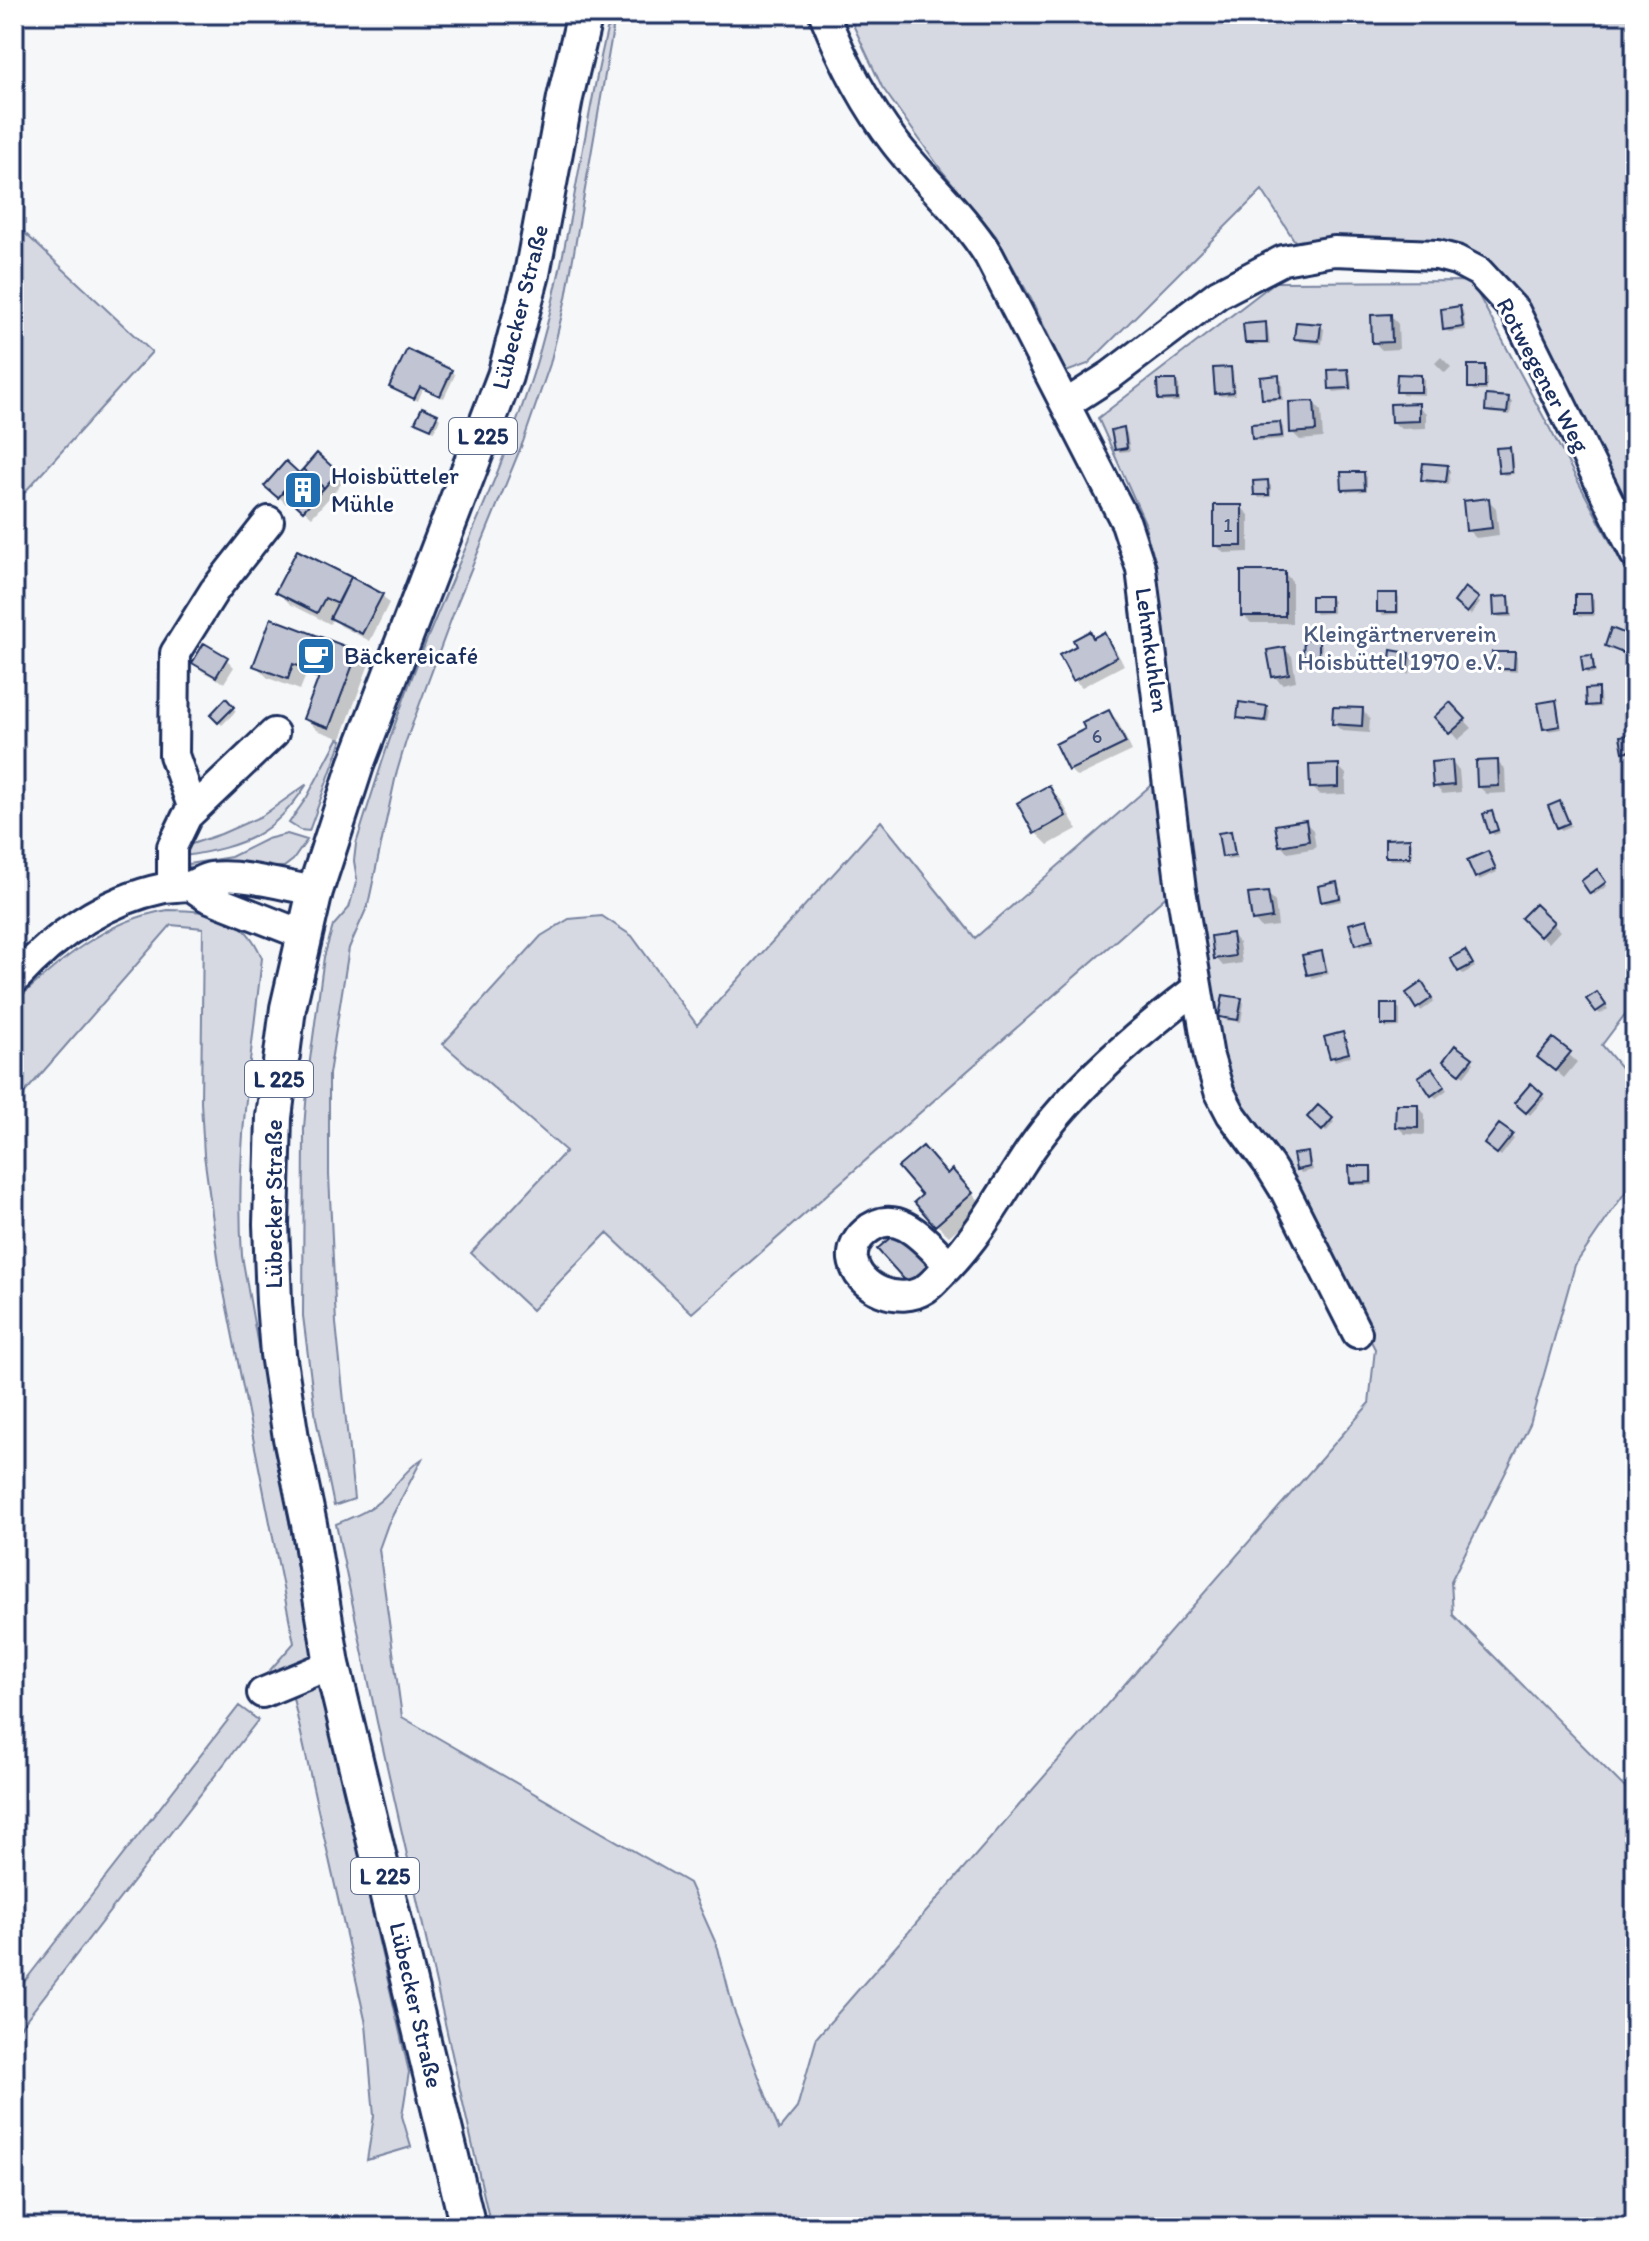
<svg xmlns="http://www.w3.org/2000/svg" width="1649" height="2241" font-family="Itim,sans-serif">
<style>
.green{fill:#d6d9e2;stroke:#7884a0;stroke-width:2}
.shadow{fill:#0003}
.building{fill:#c0c4d3;stroke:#1b2f5e;stroke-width:2}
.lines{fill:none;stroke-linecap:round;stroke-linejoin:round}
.minor-casing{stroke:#1b2f5e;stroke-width:34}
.major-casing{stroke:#1b2f5e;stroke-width:40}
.minor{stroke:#fff;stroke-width:28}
.major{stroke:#fff;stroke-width:34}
.labels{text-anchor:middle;stroke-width:6;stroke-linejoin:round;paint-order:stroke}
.number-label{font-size:20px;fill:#44547b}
.shield{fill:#fff;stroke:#5f6d8e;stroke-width:2}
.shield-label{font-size:22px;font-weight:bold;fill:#1b2f5e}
.street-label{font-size:24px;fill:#1b2f5e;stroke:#fff}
.poi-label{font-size:24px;fill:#1b2f5e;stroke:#fff;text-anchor:start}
.park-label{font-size:24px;fill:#4a5a7f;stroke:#fff}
</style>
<rect width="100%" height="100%" fill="#f6f7f9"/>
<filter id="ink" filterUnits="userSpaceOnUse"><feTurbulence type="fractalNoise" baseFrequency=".0125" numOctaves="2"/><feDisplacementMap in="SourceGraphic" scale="16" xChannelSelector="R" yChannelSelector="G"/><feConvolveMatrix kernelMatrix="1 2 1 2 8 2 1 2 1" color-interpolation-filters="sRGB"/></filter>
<g filter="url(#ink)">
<path class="green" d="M848,14H1635V537L1507,279L1450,245L1296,243L1262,190L1088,364L1066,372L1031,299L996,236L942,171L882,87Z
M614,23L566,298L550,364L523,442L458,601L406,741L396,775L368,905L349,948L329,1074V1175L336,1323L354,1499L334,1506L316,1419L303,1316L304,1128L309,1067L324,957L333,926L349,908L357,879L354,861L356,844C377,778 397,713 423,649C460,557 503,469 533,374C568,262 580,144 607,30Z
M14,223L152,352L14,504Z
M1471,281L1621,562L1635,579V1001L1602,1045L1635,1084V1178L1575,1265L1530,1424L1451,1581L1453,1615L1635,1798V2227H491L377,1722L336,1524C352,1517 368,1512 381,1500C396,1487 405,1469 422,1459L388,1524L379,1549L402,1717L689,1883L718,1948L733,2008L779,2130L797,2108L817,2037L1369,1404L1375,1349L1283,1168L1237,1113L1212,1057L1179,766L1146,525L1098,418L1275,282Z
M338,739L342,740L309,831L300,830L289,823L307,797Z
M1157,780L1170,893L692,1313L607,1233L532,1310L471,1253L566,1151L443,1044L541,936L569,919L602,916L632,936L697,1025L881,821L975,938Z
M307,784C273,836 244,846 185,856L183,847L221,834L262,816Z
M287,834L307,840L293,860L284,867H189L188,864L231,857L267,839Z
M168,910C211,911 244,912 262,958C251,1057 235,1156 242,1256L314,1661L264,1677L294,1643L220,1272L204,1155L201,1102L203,928L171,925L14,1105V1003C59,961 105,920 168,910Z
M318,1678L409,2072L402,2116L411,2147L367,2160L374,2116L366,2024L291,1689Z
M239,1706L258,1720L14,2035V1995Z"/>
<path class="shadow" d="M1460,308L1463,311L1466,330L1449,332L1445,329Z
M1391,316L1398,324L1399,349L1382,350L1374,342Z
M1265,325L1268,328L1270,345H1251L1247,342Z
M1320,326L1324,329L1322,344L1300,342L1297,339Z
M1441,357L1451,367L1445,373L1435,363Z
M1484,367L1487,371V391H1474L1470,387Z
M1230,369L1233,372L1235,395L1221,396L1217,393Z
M451,371L455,375L444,398L423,389L418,401L391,387Z
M1348,371L1351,374L1352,390L1334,392L1331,388Z
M1421,377L1424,380V395L1402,394L1399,391Z
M1278,378L1282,381L1283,400L1267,401L1264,398Z
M1175,382L1179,385V402H1163L1160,399Z
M1508,399L1512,402L1510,415L1490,413L1487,410Z
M1314,403L1321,411L1323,438L1300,440L1292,432Z
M1418,406L1426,413V428L1401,429L1393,422Z
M437,416L440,419L434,431L417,422Z
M1280,424L1283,427L1284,439L1258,441L1254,438Z
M1123,430L1127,433L1130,451L1120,452L1117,449Z
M1509,449L1512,452L1514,474L1504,475L1501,472Z
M317,456L344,481L312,517L291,498L286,504L267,485L286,464L299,476Z
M1447,467L1450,471L1449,485L1426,483L1423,479Z
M1363,474L1367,477V491L1347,492L1344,489Z
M1267,482L1271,486V497L1259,498L1256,494Z
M1488,500L1496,508L1499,535L1476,538L1468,530Z
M1241,507L1249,515V552L1224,553L1216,545Z
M1284,573L1292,581V623H1251L1243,615Z
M1466,590L1480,603L1471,615L1456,602Z
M278,592L382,595L389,603L370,641L341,626L333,618L330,624L290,604Z
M1396,595L1399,598V614L1383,615L1379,612Z
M1590,596L1594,599V616H1580L1577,613Z
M1330,598L1333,601V613L1316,614L1313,610Z
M1508,598L1511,601L1512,617H1499L1496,614Z
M1089,633L1095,639L1104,634L1111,642L1124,665L1082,687L1074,680L1079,647Z
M1628,637L1631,640L1627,652L1608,646Z
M1318,641L1322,645L1321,658L1309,657L1305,654Z
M1284,649L1292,656L1296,681L1282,684L1274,676Z
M357,652L369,664L341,739L317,730L305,718L319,680L306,675L300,690L268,678L256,666Z
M1514,654L1517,657V672L1497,671L1493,668Z
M1408,655L1412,658L1410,674L1394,672L1391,668Z
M1591,657L1594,660L1596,673L1588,674L1584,670Z
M226,659L234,667L224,683L202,671L194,663Z
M1597,690L1600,693L1601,707L1591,708L1588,705Z
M226,701L236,711L222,725L212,715Z
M1555,702L1558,706L1562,729L1548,731L1544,728Z
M1450,705L1472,728L1458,740L1437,717Z
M1266,707L1270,711L1268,723L1243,720L1239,717Z
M1362,710L1370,718L1369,733L1342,731L1334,724Z
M1109,712L1117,720L1132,751L1077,777L1069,769L1088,730Z
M1451,762L1459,770L1461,792L1443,794L1435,786Z
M1497,762L1505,769L1506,793L1487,794L1479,787Z
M1338,766L1346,774V794L1320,795L1312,787Z
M1049,788L1061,800L1077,829L1048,845L1036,833Z
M1560,803L1571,826L1562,830L1558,827Z
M1492,813L1500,833L1494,835L1491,832Z
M1306,823L1313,830L1316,848L1288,853L1280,845Z
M1230,833L1233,837L1237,858L1228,860L1224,856Z
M1409,840L1412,843V860H1390L1387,856Z
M1487,854L1497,872L1479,880L1476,877Z
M1600,875L1607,886L1594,895L1591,892Z
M1337,884L1340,888L1342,901L1326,904L1323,901Z
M1267,894L1275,902L1278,926L1261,928L1254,920Z
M1535,907L1560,931L1549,943L1524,918Z
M1366,921L1375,943L1360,947L1357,944Z
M1232,935L1239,943L1242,963L1223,966L1216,958Z
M1465,952L1475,967L1463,974L1459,970Z
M1321,953L1324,956L1329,974L1312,978L1309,974Z
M1425,988L1434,1002L1421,1011L1418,1008Z
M1600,997L1608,1009L1600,1014L1597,1011Z
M1241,1000L1244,1003L1241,1022L1225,1020L1221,1016Z
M1396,1006L1400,1009V1027L1386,1028L1383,1024Z
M1343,1034L1351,1056L1335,1061L1332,1057Z
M1553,1040L1577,1062L1564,1078L1548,1064Z
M1471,1059L1474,1063L1464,1076L1448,1064Z
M1435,1073L1447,1090L1436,1098L1433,1095Z
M1531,1086L1545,1098L1530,1115L1517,1103Z
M1417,1106L1425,1114V1135L1405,1134L1397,1126Z
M1318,1108L1334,1122L1326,1132L1310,1117Z
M1500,1127L1514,1139L1501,1156L1486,1144Z
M1307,1154L1310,1157L1313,1170L1301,1173L1298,1169Z
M1370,1168L1373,1171V1185H1355L1352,1182Z
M964,1184L984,1206L949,1236L937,1225Z"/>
<path class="building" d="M1460,306L1463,327L1443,330L1441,309Z
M1391,314L1392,342L1372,343L1371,315Z
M1266,322L1267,343H1245L1243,324Z
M1296,322L1321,324L1319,341L1294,339Z
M407,349L452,370L440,396L420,387L414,399L389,387Z
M1468,365H1485V388H1468Z
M1231,367L1233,392L1215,394L1213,368Z
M1348,369L1350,388L1329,389L1328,370Z
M1397,374L1421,375V392H1396Z
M1279,375L1280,398L1262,399L1260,377Z
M1157,380H1176L1177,399L1158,400Z
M1486,395L1509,397L1507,413L1485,411Z
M1314,401L1316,431L1290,433L1289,402Z
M1419,403V421L1391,422L1390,404Z
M422,407L438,414L431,429L415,422Z
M1280,422L1282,436L1252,439L1251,424Z
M1124,427L1127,448L1115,450L1111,430Z
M1510,447L1512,472L1499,473L1496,448Z
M317,453L338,472L324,488L303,469Z
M286,461L299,473L278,498L264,486Z
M1423,463L1448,465L1446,482L1421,480Z
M303,469L324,488L303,511L282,492Z
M1341,472H1364L1365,489L1342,490Z
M1268,480L1269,495H1254L1253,481Z
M1489,498L1492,528L1466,531L1463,501Z
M1214,505H1242V546H1214Z
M297,550L351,577L338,604L325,598L317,613L275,592Z
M1241,571H1285V616H1241Z
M351,577L383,594L362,634L330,618Z
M1465,587L1479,598L1467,613L1454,602Z
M1377,593H1397V612H1377Z
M1575,594H1591L1592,613H1575Z
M1311,596H1330V611H1311Z
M1509,596L1510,614L1494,615L1493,597Z
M271,618L358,651L329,728L303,719L320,674L293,664L288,679L253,666Z
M1611,628L1629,635L1623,653L1605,646Z
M1090,631L1093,638L1104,632L1117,657L1073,681L1059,655L1076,646L1073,640Z
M1304,639H1319V656L1303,655Z
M204,643L228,657L216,677L192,663Z
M1285,647L1289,674L1272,677L1267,650Z
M1391,650L1409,653L1407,671L1389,669Z
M1492,652H1515L1514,669H1491Z
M1592,655L1594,670L1583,671L1581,656Z
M1598,688V705L1586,706L1585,689Z
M226,698L234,707L218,723L210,715Z
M1556,700L1560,726L1543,729L1538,703Z
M1239,702L1267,706L1265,721L1237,718Z
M1450,702L1466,719L1449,734L1434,717Z
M1333,707L1363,708L1362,726L1332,724Z
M1109,710L1126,743L1068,771L1055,744L1085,729L1082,723Z
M1635,734V750L1623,752L1620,736Z
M1452,760L1454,785L1433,787L1431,762Z
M1498,760L1499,786L1477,787L1476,761Z
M1339,764V787L1310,788L1309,765Z
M1049,785L1066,816L1034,834L1017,803Z
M1560,801L1569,823L1557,828L1548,806Z
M1492,811L1498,830L1489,833L1483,814Z
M1306,820L1309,841L1279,846L1275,825Z
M1231,831L1235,855L1222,857L1218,833Z
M1410,838V857H1385V839Z
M1488,851L1496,869L1475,878L1467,860Z
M1597,869L1606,882L1590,894L1581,881Z
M1337,882L1340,898L1321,902L1318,886Z
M1268,892L1272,918L1252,921L1248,894Z
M1535,904L1554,922L1540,937L1521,918Z
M1367,919L1373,940L1355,945L1349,924Z
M1232,933L1235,956L1214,959L1211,936Z
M1465,950L1473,964L1458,972L1450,958Z
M1322,951L1326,971L1307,975L1302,955Z
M1422,982L1432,998L1416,1009L1406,993Z
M1597,992L1606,1005L1596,1012L1586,999Z
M1223,995L1242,998L1238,1020L1219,1017Z
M1381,1004H1397V1025H1381Z
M1343,1032L1349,1053L1330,1058L1324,1037Z
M1553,1038L1571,1052L1555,1071L1537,1057Z
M1455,1045L1473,1058L1460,1074L1443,1061Z
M1432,1068L1445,1086L1431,1096L1418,1077Z
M1531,1083L1543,1094L1526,1113L1514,1103Z
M1396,1104H1418V1128L1395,1127Z
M1318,1105L1333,1118L1322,1131L1307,1117Z
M1499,1124L1513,1134L1497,1154L1484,1144Z
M923,1146L947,1174L952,1169L973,1193L935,1226L914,1202L922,1195L898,1167Z
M1308,1152L1310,1167L1296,1170L1293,1154Z
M1349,1166H1371V1182L1350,1183Z
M898,1231L931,1268L911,1287L877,1249Z"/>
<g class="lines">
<g class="minor-casing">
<path id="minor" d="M824,14C842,59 865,104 895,143C925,182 963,214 989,256L1126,523L1141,569L1181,890L1209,1057L1219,1091L1231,1114L1269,1165L1285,1191L1357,1333
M1066,404L1111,375L1218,294L1283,260L1334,251L1437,255L1456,260L1479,272L1515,311L1635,554
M193,809L174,755L175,653L214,591L269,521
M191,886L207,897L304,935
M172,887V847L187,816L274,733
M14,980C54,936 105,900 164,888C172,887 180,887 188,886C196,884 203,878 211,877C241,873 285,886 315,891
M949,1265C927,1243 897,1203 865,1232C857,1239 852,1249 853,1259C857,1289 900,1306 925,1289C933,1284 940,1274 947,1268C984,1229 1002,1192 1031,1149C1073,1088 1139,1033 1197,988
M262,1693L332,1664"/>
</g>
<g class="major-casing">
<path id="major" d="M468,2227L332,1664L309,1524L291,1438L278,1354L274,1302L271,1224L274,1117L288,1008L315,891L356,765L505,376L532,274L565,98L585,14"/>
</g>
<use href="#minor" class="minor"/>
<use href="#major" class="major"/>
</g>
</g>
<defs>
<g id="building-square" transform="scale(2)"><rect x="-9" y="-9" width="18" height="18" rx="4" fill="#1f6fb2" stroke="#fff"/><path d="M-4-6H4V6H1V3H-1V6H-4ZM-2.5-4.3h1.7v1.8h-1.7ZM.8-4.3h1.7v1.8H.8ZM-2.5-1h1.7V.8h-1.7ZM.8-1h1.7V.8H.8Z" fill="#fff"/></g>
<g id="cafe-square" transform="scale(2)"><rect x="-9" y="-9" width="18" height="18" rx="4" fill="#1f6fb2" stroke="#fff"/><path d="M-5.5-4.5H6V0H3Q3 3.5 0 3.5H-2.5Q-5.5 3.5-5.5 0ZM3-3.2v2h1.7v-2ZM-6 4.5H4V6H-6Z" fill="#fff"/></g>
</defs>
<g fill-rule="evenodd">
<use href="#building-square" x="303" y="490"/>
<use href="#cafe-square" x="316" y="656"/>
</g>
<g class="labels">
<g class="number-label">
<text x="1228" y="532">1</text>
<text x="1097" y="743">6</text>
</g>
<g class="shield">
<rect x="449" y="418" width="68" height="36" rx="6"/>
<rect x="245" y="1061" width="68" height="36" rx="6"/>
<rect x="351" y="1858" width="68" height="36" rx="6"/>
</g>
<g class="shield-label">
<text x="483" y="444">L 225</text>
<text x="279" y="1087">L 225</text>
<text x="385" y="1884">L 225</text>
</g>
<g class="street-label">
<text transform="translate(520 307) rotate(-76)" y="8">Lübecker Straße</text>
<text transform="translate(1543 375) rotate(62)" y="8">Rotwegener Weg</text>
<text transform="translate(1152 650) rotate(82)" y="8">Lehmkuhlen</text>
<text transform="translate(274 1204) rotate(-90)" y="8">Lübecker Straße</text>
<text transform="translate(416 2005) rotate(77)" y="8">Lübecker Straße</text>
</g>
<g class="poi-label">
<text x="331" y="484">Hoisbütteler<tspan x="331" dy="28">Mühle</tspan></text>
<text x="344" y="664">Bäckereicafé</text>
</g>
<g class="park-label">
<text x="1400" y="642">Kleingärtnerverein<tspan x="1400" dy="28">Hoisbüttel 1970 e.V.</tspan></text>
</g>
</g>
<rect width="1649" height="2241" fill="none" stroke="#fff" stroke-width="48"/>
<rect x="24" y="24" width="1601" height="2193" fill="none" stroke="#1b2f5e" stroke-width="3" filter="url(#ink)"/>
</svg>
